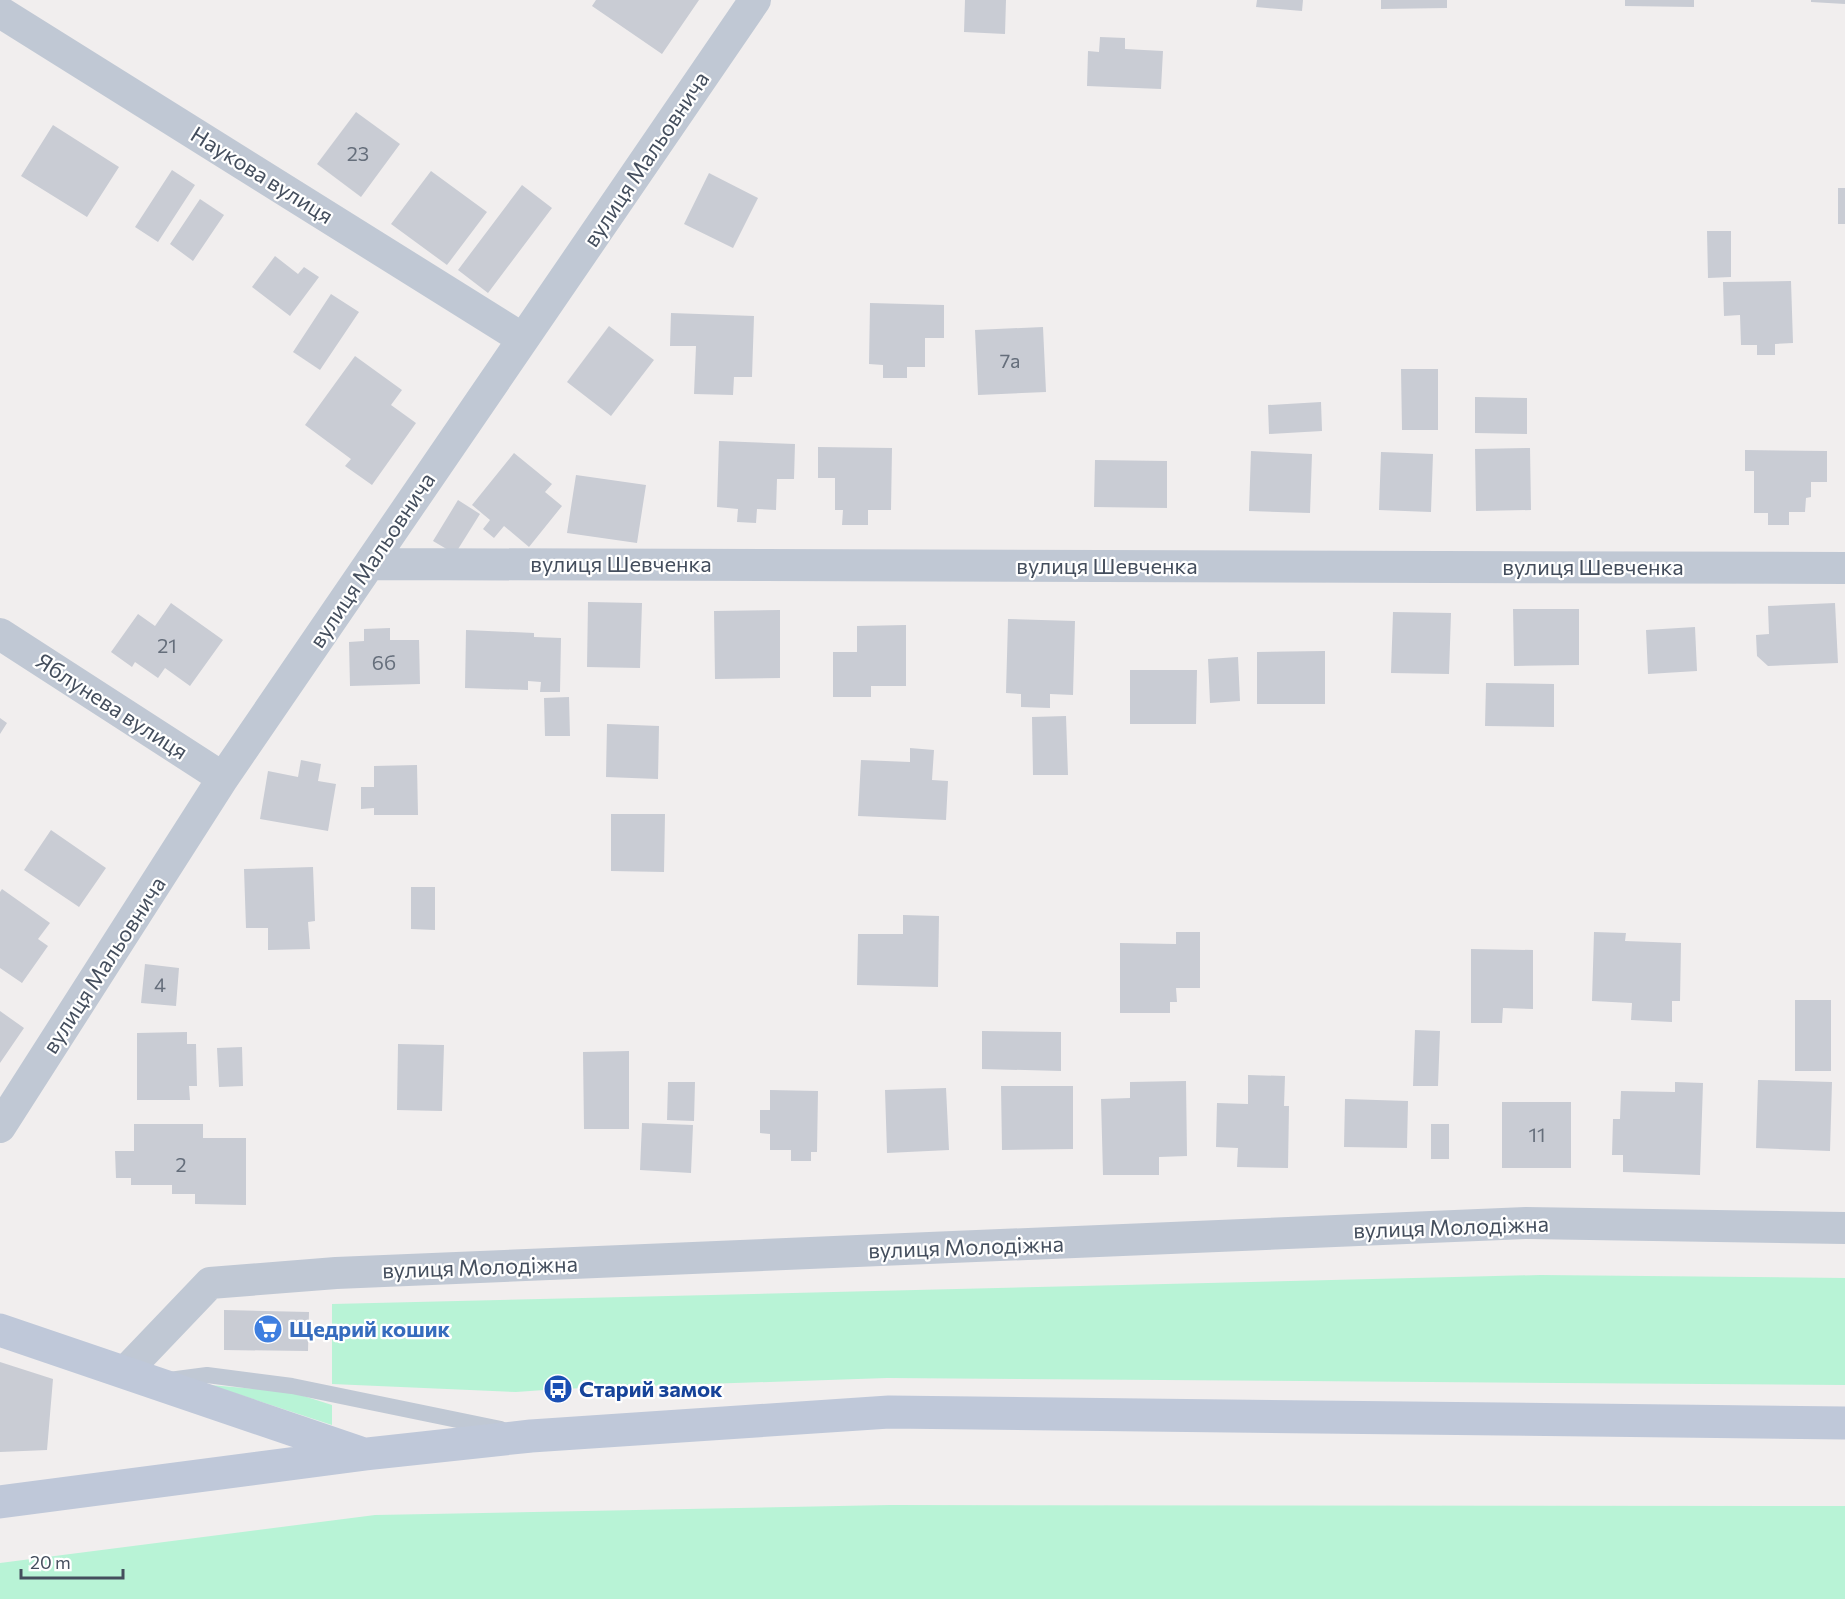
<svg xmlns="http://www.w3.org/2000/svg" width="1845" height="1599" font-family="Commissioner,sans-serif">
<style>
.green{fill:#b8f3d6}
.building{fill:#c9ccd4}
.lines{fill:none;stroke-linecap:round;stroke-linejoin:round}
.lane{stroke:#c0c8d4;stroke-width:16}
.street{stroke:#c0c8d4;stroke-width:32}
.secondary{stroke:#bfc8d9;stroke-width:33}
.labels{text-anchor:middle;stroke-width:4.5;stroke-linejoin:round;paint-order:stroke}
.number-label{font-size:20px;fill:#656e7b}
.street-label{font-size:22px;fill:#444e5d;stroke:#fff}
.shop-label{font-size:22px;font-weight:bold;fill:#366cbe;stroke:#fff;text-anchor:start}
.transit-label{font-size:22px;font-weight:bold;fill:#164399;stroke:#fff;text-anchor:start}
</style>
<rect width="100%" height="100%" fill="#f1eeee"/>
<path class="green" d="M1540,1275L1845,1278V1385L887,1378L558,1389L516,1392L332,1384V1304Z
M210,1385L291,1392L332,1405V1425Z
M890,1505L1845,1506V1599H0V1563L375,1515Z"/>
<path class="building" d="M596,0H699L662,54L592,6Z
M965,0H1006L1005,34L964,32Z
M1257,0H1303L1302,11L1256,7Z
M1381,0H1447V8L1381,9Z
M1625,0H1694V7L1625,6Z
M1811,0H1845V4L1811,2Z
M1100,37L1125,38V49L1163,51L1161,89L1087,86L1088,51L1099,52Z
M356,112L400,144L361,197L317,164Z
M53,125L119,167L87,217L21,176Z
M172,170L195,185L158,242L135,227Z
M431,171L487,212L447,265L391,224Z
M709,173L758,198L733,248L684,224Z
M522,185L552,208L488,293L458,270Z
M1838,188H1845V224H1838Z
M200,199L224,215L193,261L170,244Z
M1707,231H1731V277L1708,278Z
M275,256L298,274L304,267L319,277L290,316L252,287Z
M1791,281L1793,343L1775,344V355H1757V345H1741L1740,315L1724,316L1723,282Z
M331,294L359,312L320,370L293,352Z
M870,303L944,305V338H925V367H907V378H883V365L869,364Z
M671,313L754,316L752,377H734L733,395L694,394L696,346H670Z
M609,326L654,360L611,416L567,382Z
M1043,327L1046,392L978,395L975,330Z
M355,356L402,390L391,405L416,423L372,485L345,466L351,459L305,425Z
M1401,369H1438V430H1402Z
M1475,397L1527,398V434L1475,433Z
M1321,402L1322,431L1269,434L1268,405Z
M719,441L795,444L794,479H777L776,510L757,509L756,523L737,522L738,509L717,507Z
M818,447L892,448L891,510H868V525H842L843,510H835V478H818Z
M1530,448L1531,510L1476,511L1475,449Z
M1745,450L1827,451V482H1811V497L1806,498L1805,512H1789V525H1768V513H1754V471H1745Z
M1251,451L1312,454L1310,513L1249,511Z
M1381,452L1433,454L1431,512L1379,510Z
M514,453L552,484L545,492L562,506L529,547L504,526L494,538L483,529L490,520L472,505Z
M1095,460L1167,461V508L1094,507Z
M576,475L646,485L637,543L567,533Z
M458,500L480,514L455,554L433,541Z
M588,602L642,603L640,668L587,667Z
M171,603L223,640L190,686L165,668L158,678L135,662L132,667L111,652L138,614L155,626Z
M1835,603L1838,663L1768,666L1757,656L1756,635L1769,634L1768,606Z
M1513,609H1579V665L1514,666Z
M780,610V678L715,679L714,611Z
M1393,612L1451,613L1449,674L1391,673Z
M1008,619L1075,621L1073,695L1050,694V708L1021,707V694L1006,693Z
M906,625V686H871V697H833V652H857V626Z
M1695,627L1697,671L1648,674L1646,630Z
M390,628V640H419L420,684L350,686L349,642L364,641V629Z
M466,630L534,633V637L561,638L560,692H540L541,682L528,681V690L465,688Z
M1325,651V704H1257V652Z
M1238,657L1240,701L1210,703L1208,659Z
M1130,670H1197L1196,724H1130Z
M1486,683L1554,684V727L1485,726Z
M569,697L570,736H545L544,698Z
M1066,716L1068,775H1033L1032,717Z
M0,718L7,723L0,734Z
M607,724L659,726L658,779L606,777Z
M910,748L934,750L932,780L948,781L946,820L858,816L861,760L910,762Z
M301,760L321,764L318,781L336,784L328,831L260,819L268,771L298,777Z
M417,765L418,815H374V808L361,809V787H374V766Z
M611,814H665L664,872L611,871Z
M51,830L106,868L79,907L24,870Z
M313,867L315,921L308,922L310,949L268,950V928H246L244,869Z
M411,887H435V930L411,929Z
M2,889L50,923L38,939L48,946L22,983L0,968V892Z
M903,915L939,916L938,987L857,985L858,934H903Z
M1176,932H1200V988H1176L1177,1002H1170V1013H1120V943L1176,944Z
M1594,932L1626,933L1625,941L1681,943L1680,1001H1672V1022L1631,1020L1632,1003L1592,1001Z
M1471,949L1533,950V1009L1503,1008L1502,1023H1471Z
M145,964L179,968L176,1006L141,1003Z
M1795,1000H1831V1071H1795Z
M0,1011L24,1028L0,1063Z
M1415,1030L1440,1031L1438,1086H1413Z
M982,1031L1061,1032V1071L982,1069Z
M187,1032V1044H196L197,1086H189L190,1100H137V1033Z
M398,1044L444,1045L442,1111L397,1110Z
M242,1047L243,1086L219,1087L217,1048Z
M629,1051V1129H584L583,1052Z
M1248,1075L1285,1076L1284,1106H1289L1288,1168L1237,1167L1238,1148L1216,1147L1217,1103L1248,1104Z
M1758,1080L1832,1082L1830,1151L1756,1148Z
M1186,1081L1187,1156L1159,1157V1175H1103L1101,1099L1130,1098V1082Z
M668,1082H695L694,1121L667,1120Z
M1675,1082L1703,1083L1700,1175L1623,1172V1155H1612L1613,1119H1620L1621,1091L1675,1092Z
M1001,1086H1073V1149L1002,1150Z
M946,1088L949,1150L887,1153L885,1090Z
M770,1090L818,1091L817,1152H811V1161H791V1150H770V1134L760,1133V1110H770Z
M1345,1099L1408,1101L1407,1148L1344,1147Z
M1502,1102H1571V1168H1502Z
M642,1123L693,1125L691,1173L640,1170Z
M134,1124H203V1138H246V1205L195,1204V1194H172V1185H131V1178H116L115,1151H134Z
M1431,1124H1449V1159H1431Z
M224,1310L309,1312L308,1351L224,1350Z
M0,1362L53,1379L47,1450L0,1452Z"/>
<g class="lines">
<path class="lane" d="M169,1380L207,1375L292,1386L501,1429"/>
<path class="street" d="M0,12L523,339
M370,564L1845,568
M0,634L223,778
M0,1127L223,778L755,0
M125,1372L210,1283L336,1273L1526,1223L1845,1228"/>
<path class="secondary" d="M0,1330L358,1452
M0,1502L366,1454L531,1436L889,1412L1845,1423"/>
</g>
<defs>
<g id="supermarket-disc" transform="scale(1.5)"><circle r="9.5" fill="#3f7fe0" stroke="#fff"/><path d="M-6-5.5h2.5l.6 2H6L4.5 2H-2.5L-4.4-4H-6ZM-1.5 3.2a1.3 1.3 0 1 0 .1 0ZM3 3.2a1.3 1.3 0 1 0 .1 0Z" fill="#fff"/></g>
<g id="bus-disc" transform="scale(1.5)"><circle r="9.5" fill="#1a4fb4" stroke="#fff"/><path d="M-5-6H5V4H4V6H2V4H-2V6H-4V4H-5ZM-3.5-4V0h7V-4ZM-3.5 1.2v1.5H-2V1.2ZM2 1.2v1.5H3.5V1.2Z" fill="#fff"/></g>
</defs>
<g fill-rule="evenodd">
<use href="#supermarket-disc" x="268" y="1329"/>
<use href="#bus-disc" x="558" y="1389"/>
</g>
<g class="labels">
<g class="number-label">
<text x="358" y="161">23</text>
<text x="1010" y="368">7а</text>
<text x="167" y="653">21</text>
<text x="384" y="670">6б</text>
<text x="160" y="992">4</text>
<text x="1537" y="1142">11</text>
<text x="181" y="1172">2</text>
</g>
<g class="street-label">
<text transform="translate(646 159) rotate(-56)" y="8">вулиця Мальовнича</text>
<text transform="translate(262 175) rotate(32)" y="8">Наукова вулиця</text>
<text transform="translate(372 560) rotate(-56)" y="8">вулиця Мальовнича</text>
<text x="621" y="572">вулиця Шевченка</text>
<text x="1107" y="574">вулиця Шевченка</text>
<text x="1593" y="575">вулиця Шевченка</text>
<text transform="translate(112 706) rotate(33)" y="8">Яблунева вулиця</text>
<text transform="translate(104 965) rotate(-57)" y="8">вулиця Мальовнича</text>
<text transform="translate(1451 1227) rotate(-2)" y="8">вулиця Молодіжна</text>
<text transform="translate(966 1247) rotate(-2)" y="8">вулиця Молодіжна</text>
<text transform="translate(480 1267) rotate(-2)" y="8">вулиця Молодіжна</text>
</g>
<g class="shop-label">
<text x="289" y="1337">Щедрий кошик</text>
</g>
<g class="transit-label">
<text x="579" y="1397">Старий замок</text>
</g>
</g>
<path d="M21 1569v9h102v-9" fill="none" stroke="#444e5d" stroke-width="3"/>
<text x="30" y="1569" font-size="18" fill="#444e5d" stroke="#ffffff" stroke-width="4.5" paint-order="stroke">20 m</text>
</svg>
